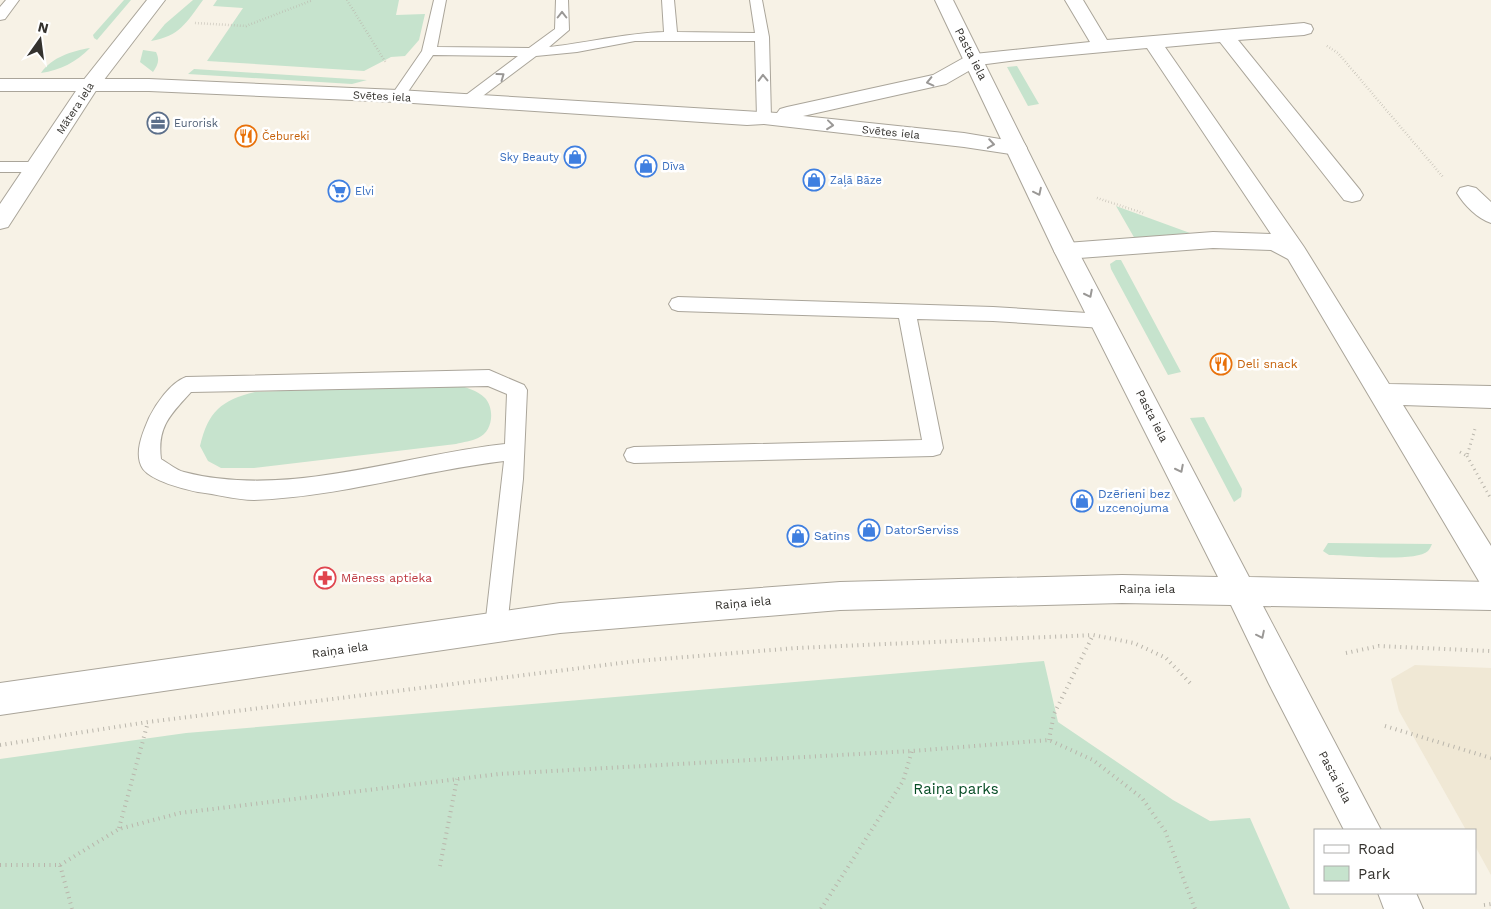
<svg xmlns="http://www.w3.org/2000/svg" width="1491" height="909" font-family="'Work Sans',sans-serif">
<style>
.built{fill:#f0e8d5}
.green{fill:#c6e3cd}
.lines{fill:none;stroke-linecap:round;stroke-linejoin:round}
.lane-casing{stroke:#aaa59a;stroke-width:2}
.street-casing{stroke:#aaa59a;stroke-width:2}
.secondary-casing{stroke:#aaa59a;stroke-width:2}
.path-far2{stroke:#b9b5ab;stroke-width:2.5;stroke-dasharray:0.5 2.5;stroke-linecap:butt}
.path-far1{stroke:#b9b5ab;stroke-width:3;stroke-dasharray:1 4;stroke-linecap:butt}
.path{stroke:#b9b5ab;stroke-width:4;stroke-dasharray:1 4.5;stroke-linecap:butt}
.lane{fill:#fff;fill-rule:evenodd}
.street{fill:#fff;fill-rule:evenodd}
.secondary{fill:#fff;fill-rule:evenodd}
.oneway{stroke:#9a9896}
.labels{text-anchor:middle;stroke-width:5;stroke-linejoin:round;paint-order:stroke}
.far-street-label{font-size:11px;fill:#34322e;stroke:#fff}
.far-service-label{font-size:11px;fill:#4e5e75;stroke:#fff;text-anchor:start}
.far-food-label{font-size:11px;fill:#c56008;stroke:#fff;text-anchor:start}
.far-shop-label{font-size:11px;fill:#366cbe;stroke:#fff;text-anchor:start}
.street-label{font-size:12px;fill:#34322e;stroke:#fff}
.food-label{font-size:12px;fill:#c56008;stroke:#fff;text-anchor:start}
.shop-label{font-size:12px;fill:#366cbe;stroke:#fff;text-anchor:start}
.health-label{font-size:12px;fill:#be3a42;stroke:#fff;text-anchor:start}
.near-park-label{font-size:15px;fill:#064c25;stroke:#fff}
</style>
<rect width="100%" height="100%" fill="#f7f2e6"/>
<path class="built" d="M1415,665L1491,668V875L1475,846V830H1466L1399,711L1391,679Z"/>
<path class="green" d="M124,0H131L97,40L94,38L93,35Z
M193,0H203C186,23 180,36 151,41L165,24Z
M217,0H399L396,15L425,14L419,40L405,56L391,57L364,71L207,61L243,8L213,6Z
M90,48C76,62 61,70 41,73C52,57 72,51 90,48Z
M143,50L156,52C160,60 158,65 153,72L140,62Z
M1017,66L1039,104L1028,106L1007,67Z
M194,69L367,80L352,84L188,74Z
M1116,206L1190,233L1135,239Z
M1116,260H1121L1181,372L1168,375L1111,269L1110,264Z
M456,384C466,388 477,390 485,398C495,409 493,432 478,438C472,441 463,442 456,444L254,468H221L208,461L200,446C208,412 221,400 255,392Z
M1204,417L1242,489L1241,497L1234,502L1190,418Z
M1328,543L1432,544C1431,546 1430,549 1428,551C1415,563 1348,555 1329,555L1323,551Z
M1044,661L1058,722L1173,800L1210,821L1250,818L1290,909H0V759L186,733Z"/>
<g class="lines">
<g class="lane-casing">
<path id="lane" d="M6,0H19L5,19L0,20V7Z
M434,0H446L437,47L529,48L555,29L556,0H568L569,30L549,47C587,43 625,33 664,32L662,0H674L677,32L755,33L750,0H762L769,37L771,118L769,121H759L757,118L755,41H635L577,52L536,56L472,104H462L460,101L462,98L518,56L433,55L403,99H393L391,96L422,51Z
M0,162H37L43,163L45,167L43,171L37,172H0Z
M678,297L993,307L1103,314L1109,316L1112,321L1109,326L1103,328L993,321L917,319L943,448L940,454L933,456L634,463L627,461L624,455L627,449L634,447L922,440L899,318L678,311L672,309L669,304L672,299Z
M489,370L524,385L527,390L523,479L507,627L504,635L496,638L488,635L485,627L504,461C420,471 339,497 254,500C236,500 216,494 198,492C183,489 152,481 143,469C133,454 143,432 149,418C156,404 170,383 186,377ZM488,386L507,394L505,444C402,455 288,499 184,472C176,470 168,463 161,459C157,427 170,415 191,392Z"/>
</g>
<g class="street-casing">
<path id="street" d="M1065,0H1083L1107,40L1304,23L1311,25L1313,29L1311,33L1304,35L1238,40L1360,190L1363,195L1360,200L1352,202L1344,200L1220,42L1165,47L1304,247L1389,384L1491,386V408L1403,405L1491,546V587L1480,583L1288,259L1271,250L1213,248L1066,259L1058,257L1054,251L1058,245L1066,243L1213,232L1271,234L1147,48L1017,60L979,65L946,84L803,116L964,133L1024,143L1027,148L1024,153L1017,155L964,147L764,124L747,125L398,102L149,91H0V79H149L398,90L777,113L780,109L787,107L933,75L967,56L974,54L1090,42Z
M1468,186L1476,188L1491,202V223C1478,219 1464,205 1457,193L1460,188Z"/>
</g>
<g class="secondary-casing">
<path id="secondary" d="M147,0H165L97,89L8,227L0,229V204L82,82Z
M935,0H953L1078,251L1249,577L1491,582V610L1263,606L1381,830H1344L1269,684L1231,605L1122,603L840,610L560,633L0,715V683L560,603L840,582L1122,575L1218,577L1054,251Z
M1378,893H1416L1423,909H1384Z"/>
</g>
<path class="path-far2" d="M347,0L386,63
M195,23L246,26L313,0
M1327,46L1338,53L1443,177
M1097,198L1143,213"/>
<path class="path-far1" d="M1460,452L1467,456L1475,429
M1467,456L1491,499"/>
<path class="path" d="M1346,653L1379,646L1491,651
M1385,726L1491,758
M1049,740L1054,714L1093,635
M0,745L148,722L637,661L796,648L1093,635L1134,643L1166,658L1192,685
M119,828L148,722
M0,865H60L72,909
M60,865L119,829L180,813L499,774L912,751L1049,740L1093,760L1142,798L1165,831L1195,909
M440,866L457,779
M1484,905L1491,904
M821,909L903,781L912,751"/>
<use href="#lane" class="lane"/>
<use href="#street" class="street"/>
<use href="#secondary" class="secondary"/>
</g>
<defs><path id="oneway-chevron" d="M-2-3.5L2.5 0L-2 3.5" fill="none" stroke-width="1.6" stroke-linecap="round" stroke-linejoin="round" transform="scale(1.25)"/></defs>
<g class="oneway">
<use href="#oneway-chevron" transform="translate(562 15) rotate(-90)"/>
<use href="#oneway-chevron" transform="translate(501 76) rotate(-36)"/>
<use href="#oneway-chevron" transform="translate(763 78) rotate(-91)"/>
<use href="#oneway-chevron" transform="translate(930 82) rotate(167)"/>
<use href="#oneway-chevron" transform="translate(830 125) rotate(6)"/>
<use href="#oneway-chevron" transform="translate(991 144) rotate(9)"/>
<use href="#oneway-chevron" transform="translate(1038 192) rotate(64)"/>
<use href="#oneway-chevron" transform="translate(1089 294) rotate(63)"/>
<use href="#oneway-chevron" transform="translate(1180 469) rotate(63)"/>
<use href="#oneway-chevron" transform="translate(1261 635) rotate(64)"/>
</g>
<defs>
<g id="office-ring" transform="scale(1.125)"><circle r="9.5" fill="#fff" stroke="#5c6f8a" stroke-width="1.5"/><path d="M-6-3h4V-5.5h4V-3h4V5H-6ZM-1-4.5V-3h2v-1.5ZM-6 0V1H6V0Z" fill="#5c6f8a"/></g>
<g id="restaurant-ring" transform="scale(1.125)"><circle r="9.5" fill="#fff" stroke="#e8710a" stroke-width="1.5"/><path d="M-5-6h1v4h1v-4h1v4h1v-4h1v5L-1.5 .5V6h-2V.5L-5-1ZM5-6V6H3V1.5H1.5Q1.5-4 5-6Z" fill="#e8710a"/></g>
<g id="shop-ring" transform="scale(1.125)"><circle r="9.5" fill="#fff" stroke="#3f7fe0" stroke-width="1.5"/><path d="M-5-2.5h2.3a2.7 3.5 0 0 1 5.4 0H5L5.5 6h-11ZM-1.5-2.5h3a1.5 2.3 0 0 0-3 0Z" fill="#3f7fe0"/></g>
<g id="supermarket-ring" transform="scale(1.125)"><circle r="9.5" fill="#fff" stroke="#3f7fe0" stroke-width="1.5"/><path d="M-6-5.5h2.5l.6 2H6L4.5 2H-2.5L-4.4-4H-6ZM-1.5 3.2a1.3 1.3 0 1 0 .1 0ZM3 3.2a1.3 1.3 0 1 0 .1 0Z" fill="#3f7fe0"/></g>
<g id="pharmacy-ring" transform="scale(1.125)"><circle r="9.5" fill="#fff" stroke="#e0444e" stroke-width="1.5"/><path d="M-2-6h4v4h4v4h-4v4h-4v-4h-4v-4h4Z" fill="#e0444e"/></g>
</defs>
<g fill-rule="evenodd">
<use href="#office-ring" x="158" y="123"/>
<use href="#restaurant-ring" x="246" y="136"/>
<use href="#shop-ring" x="575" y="157"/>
<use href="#shop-ring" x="646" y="166"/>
<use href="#shop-ring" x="814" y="180"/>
<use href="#supermarket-ring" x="339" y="191"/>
<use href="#restaurant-ring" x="1221" y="364"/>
<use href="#shop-ring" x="1082" y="501"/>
<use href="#shop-ring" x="869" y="530"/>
<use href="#shop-ring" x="798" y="536"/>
<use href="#pharmacy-ring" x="325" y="578"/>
</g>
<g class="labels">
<g class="far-street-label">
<text transform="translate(382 96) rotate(3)" y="4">Svētes iela</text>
<text transform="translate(75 108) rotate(-57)" y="4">Mātera iela</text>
<text transform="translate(891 132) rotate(6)" y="4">Svētes iela</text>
</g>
<g class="far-service-label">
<text x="174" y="127">Eurorisk</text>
</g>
<g class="far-food-label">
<text x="262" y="140">Čebureki</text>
</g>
<g class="far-shop-label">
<text x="559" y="161" text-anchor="end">Sky Beauty</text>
<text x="662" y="170">Dīva</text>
<text x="830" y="184">Zaļā Bāze</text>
<text x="355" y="195">Elvi</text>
</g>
<g class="street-label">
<text transform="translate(971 54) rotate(63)" y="4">Pasta iela</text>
<text transform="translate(1152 416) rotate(63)" y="4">Pasta iela</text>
<text x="1147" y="593">Raiņa iela</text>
<text transform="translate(743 603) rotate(-5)" y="4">Raiņa iela</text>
<text transform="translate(340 650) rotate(-8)" y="4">Raiņa iela</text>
<text transform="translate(1335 777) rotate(62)" y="4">Pasta iela</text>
</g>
<g class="food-label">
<text x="1237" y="368">Deli snack</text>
</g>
<g class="shop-label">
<text x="1098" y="498">Dzērieni bez<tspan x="1098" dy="14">uzcenojuma</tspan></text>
<text x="885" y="534">DatorServiss</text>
<text x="814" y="540">Satīns</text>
</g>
<g class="health-label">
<text x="341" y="582">Mēness aptieka</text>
</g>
<g class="near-park-label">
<text x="956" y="794">Raiņa parks</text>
</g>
</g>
<rect x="1314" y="829" width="162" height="65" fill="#ffffff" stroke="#aeadab"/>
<rect x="1324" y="845" width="25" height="8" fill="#ffffff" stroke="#aeadab"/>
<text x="1358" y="854" font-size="15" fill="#34322e">Road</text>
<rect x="1324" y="866" width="25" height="15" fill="#c6e3cd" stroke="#aeadab"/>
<text x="1358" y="879" font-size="15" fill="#34322e">Park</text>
<g transform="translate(40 40) rotate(14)" stroke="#ffffff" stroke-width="4" paint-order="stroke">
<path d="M0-4L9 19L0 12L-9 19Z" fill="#34322e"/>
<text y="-8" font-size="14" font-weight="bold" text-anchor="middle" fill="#34322e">N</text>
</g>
</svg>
